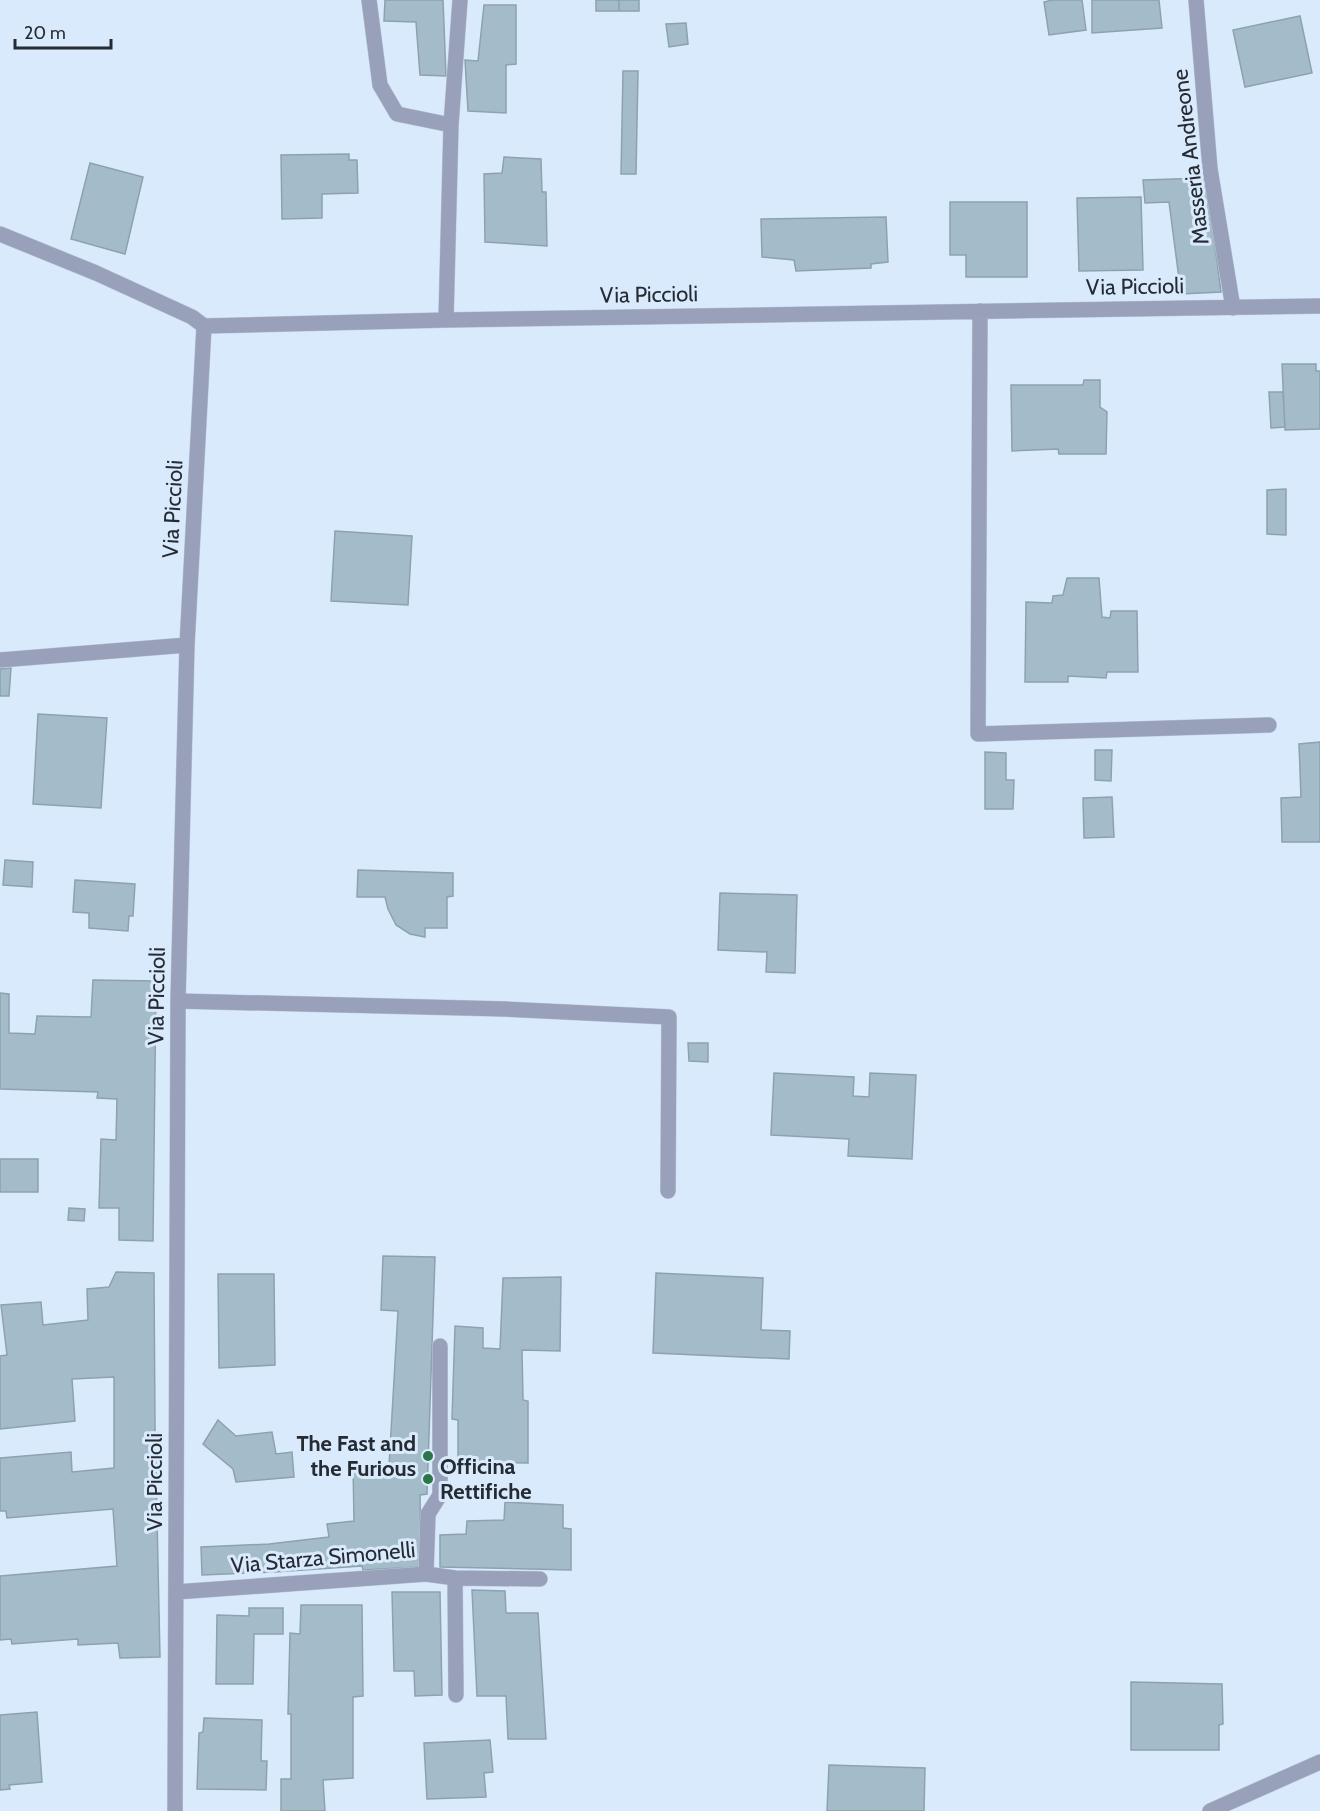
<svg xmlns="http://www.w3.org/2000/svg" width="1320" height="1811" font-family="Cabin,sans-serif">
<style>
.building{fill:#a4bbc9;stroke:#8ca2af;stroke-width:1.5}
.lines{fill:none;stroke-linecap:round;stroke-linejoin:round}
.minor-casing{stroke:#b9c8d9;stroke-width:16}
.minor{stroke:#99a0ba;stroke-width:15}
.poi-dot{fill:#297746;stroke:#daeafd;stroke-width:2}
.labels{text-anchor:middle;stroke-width:6;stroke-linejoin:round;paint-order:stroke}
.street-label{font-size:22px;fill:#252b33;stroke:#daeafd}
.poi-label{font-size:22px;font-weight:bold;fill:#252b33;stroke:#daeafd;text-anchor:end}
</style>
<rect width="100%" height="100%" fill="#daeafd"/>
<path class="building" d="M385,0H443L446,76L420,75L416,22L384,21Z
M596,0H619V11H596Z
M619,0H639V11H619Z
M1082,0L1086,30L1049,35L1044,2L1052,0Z
M1092,0H1159L1162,28L1092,33Z
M484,5H516V64L506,65V113L468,111L465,60L478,61Z
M1300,16L1312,73L1245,87L1233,30Z
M686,23L688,44L669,47L666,24Z
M623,71H638L636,174H621Z
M349,154V160H357L358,193L322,194V218L282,219L281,155Z
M504,157L541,159L542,192H546L547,246L485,242L484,174L502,173Z
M90,163L143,177L125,254L71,239Z
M1206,178L1221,292L1181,294L1169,202L1145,203L1143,180Z
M1141,197L1143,270L1079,271L1077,198Z
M950,202H1027V277H966V255H950Z
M886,217L888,262L871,264V268L796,271L794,260L762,257L761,219Z
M1282,364H1316V371H1320V429L1285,430Z
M1084,380H1100V407L1107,412L1106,454H1059L1058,449L1012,451L1011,385H1083Z
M1269,392H1283L1285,427L1271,428Z
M1286,489V535L1267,534V490Z
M335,531L412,536L408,605L331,601Z
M1067,578H1099L1102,617L1110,618L1111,611H1137L1138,672H1107L1106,678L1068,676V682H1025L1026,602L1052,603L1053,596L1063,595Z
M11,668L9,696H0V669Z
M38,714L107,718L101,808L33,804Z
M1320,742V842H1282L1281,798L1301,797L1299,744Z
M1095,750H1112L1111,781L1095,780Z
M985,752L1006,753V780H1014L1013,809H985Z
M1112,797L1114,837L1084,838L1083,798Z
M5,860L33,862L32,887L3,885Z
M358,870L453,873V896L447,897V928H425V937L410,934L396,925L388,909L385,897H357Z
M75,880L135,884L133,916H129L128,931L89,928V913L73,912Z
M720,893L797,895L795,973L766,972L767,952L718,950Z
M93,980L156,981L153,1241L119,1240V1208H99L101,1139L116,1140L117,1099L97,1098L98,1092L0,1089V993L9,994V1033L35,1034L37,1016L91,1017Z
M688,1043H708V1062L689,1061Z
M774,1073L854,1077L853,1096L869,1097L870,1073L916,1075L912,1159L848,1156L849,1139L771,1135Z
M0,1159H38V1192H0Z
M69,1208L85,1209L84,1221L68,1220Z
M383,1256L435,1257L427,1494L420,1495L421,1567L363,1570L362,1566L274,1572L202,1575L201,1547L269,1544L329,1537L327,1524L354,1521L353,1467L389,1466L398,1311L381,1310Z
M116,1272L154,1273L155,1425L160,1657L120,1658L118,1643L78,1645V1639L12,1644L11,1639L0,1640V1576L117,1566L113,1509L7,1518L6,1511H0V1458L71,1452L72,1472L114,1468V1377L72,1379L75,1421L0,1429V1356L7,1355L1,1305L41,1302L43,1325L88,1320L87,1289L109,1287Z
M656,1273L763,1278L761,1330L790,1331L789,1359L653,1353Z
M218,1274H274L275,1365L219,1368Z
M561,1277L560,1351L522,1350L523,1400L528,1401V1463L458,1462V1420L452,1419L455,1326L483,1328V1348L500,1349L503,1278Z
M218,1420L236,1436L272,1432L276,1454L292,1452L294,1477L236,1482L233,1469L203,1444Z
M505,1502L563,1505V1528L571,1529V1570L440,1567V1535L466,1534L467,1521L504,1520Z
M472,1590L505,1591L506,1613H538L546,1739H508L506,1696H477Z
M392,1592H440L442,1695L415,1696L414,1671H394Z
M301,1605H362L363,1696L353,1697V1778L323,1780L325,1811H281V1779H291V1714H288L290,1633L300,1634Z
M249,1608H283V1634H254L253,1684H216L217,1615L249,1616Z
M1131,1682L1222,1684L1223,1724L1219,1725V1750H1131Z
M37,1712L42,1782L9,1785L10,1789L0,1790V1715Z
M204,1718L262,1720L261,1761H267L266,1790L197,1789L199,1733L203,1732Z
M490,1740L493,1772L484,1773L486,1797L427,1799L424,1743Z
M829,1765L925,1768L924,1811H827Z"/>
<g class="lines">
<g class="minor-casing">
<path id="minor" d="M369,0L380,85L397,114L451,125L446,320
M1196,0L1210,169L1233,308
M451,125L460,0
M0,234L96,273L192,317L204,326
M980,311L978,734L1269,725
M0,660L187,645
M178,1001L505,1009L669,1017L668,1191
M426,1574L455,1578L540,1579
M455,1578L456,1695
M176,1592L426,1574L428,1514L440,1495V1346
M175,1811L178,1001L187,645L204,326L446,320L1320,306
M1210,1811L1320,1762"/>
</g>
<use href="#minor" class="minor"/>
</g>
<g class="poi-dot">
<circle cx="428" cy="1456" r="6"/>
<circle cx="428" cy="1479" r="6"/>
</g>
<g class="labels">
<g class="street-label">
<text transform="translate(1190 157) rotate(-97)" y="8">Masseria Andreone</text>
<text transform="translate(1135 286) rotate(-1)" y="8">Via Piccioli</text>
<text transform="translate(649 294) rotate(-1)" y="8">Via Piccioli</text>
<text transform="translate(172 509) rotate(-87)" y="8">Via Piccioli</text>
<text transform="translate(156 996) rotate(-89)" y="8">Via Piccioli</text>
<text transform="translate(154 1482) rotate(-90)" y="8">Via Piccioli</text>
<text transform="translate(323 1557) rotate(-5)" y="8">Via Starza Simonelli</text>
</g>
<g class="poi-label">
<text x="416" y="1451">The Fast and<tspan x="416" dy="25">the Furious</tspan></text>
<text x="440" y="1474" text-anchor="start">Officina<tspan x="440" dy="25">Rettifiche</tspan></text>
</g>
</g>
<path d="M15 39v9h96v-9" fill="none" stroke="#252b33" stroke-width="3"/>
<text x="24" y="39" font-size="18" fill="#252b33" stroke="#daeafd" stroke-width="4.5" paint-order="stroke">20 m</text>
</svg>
